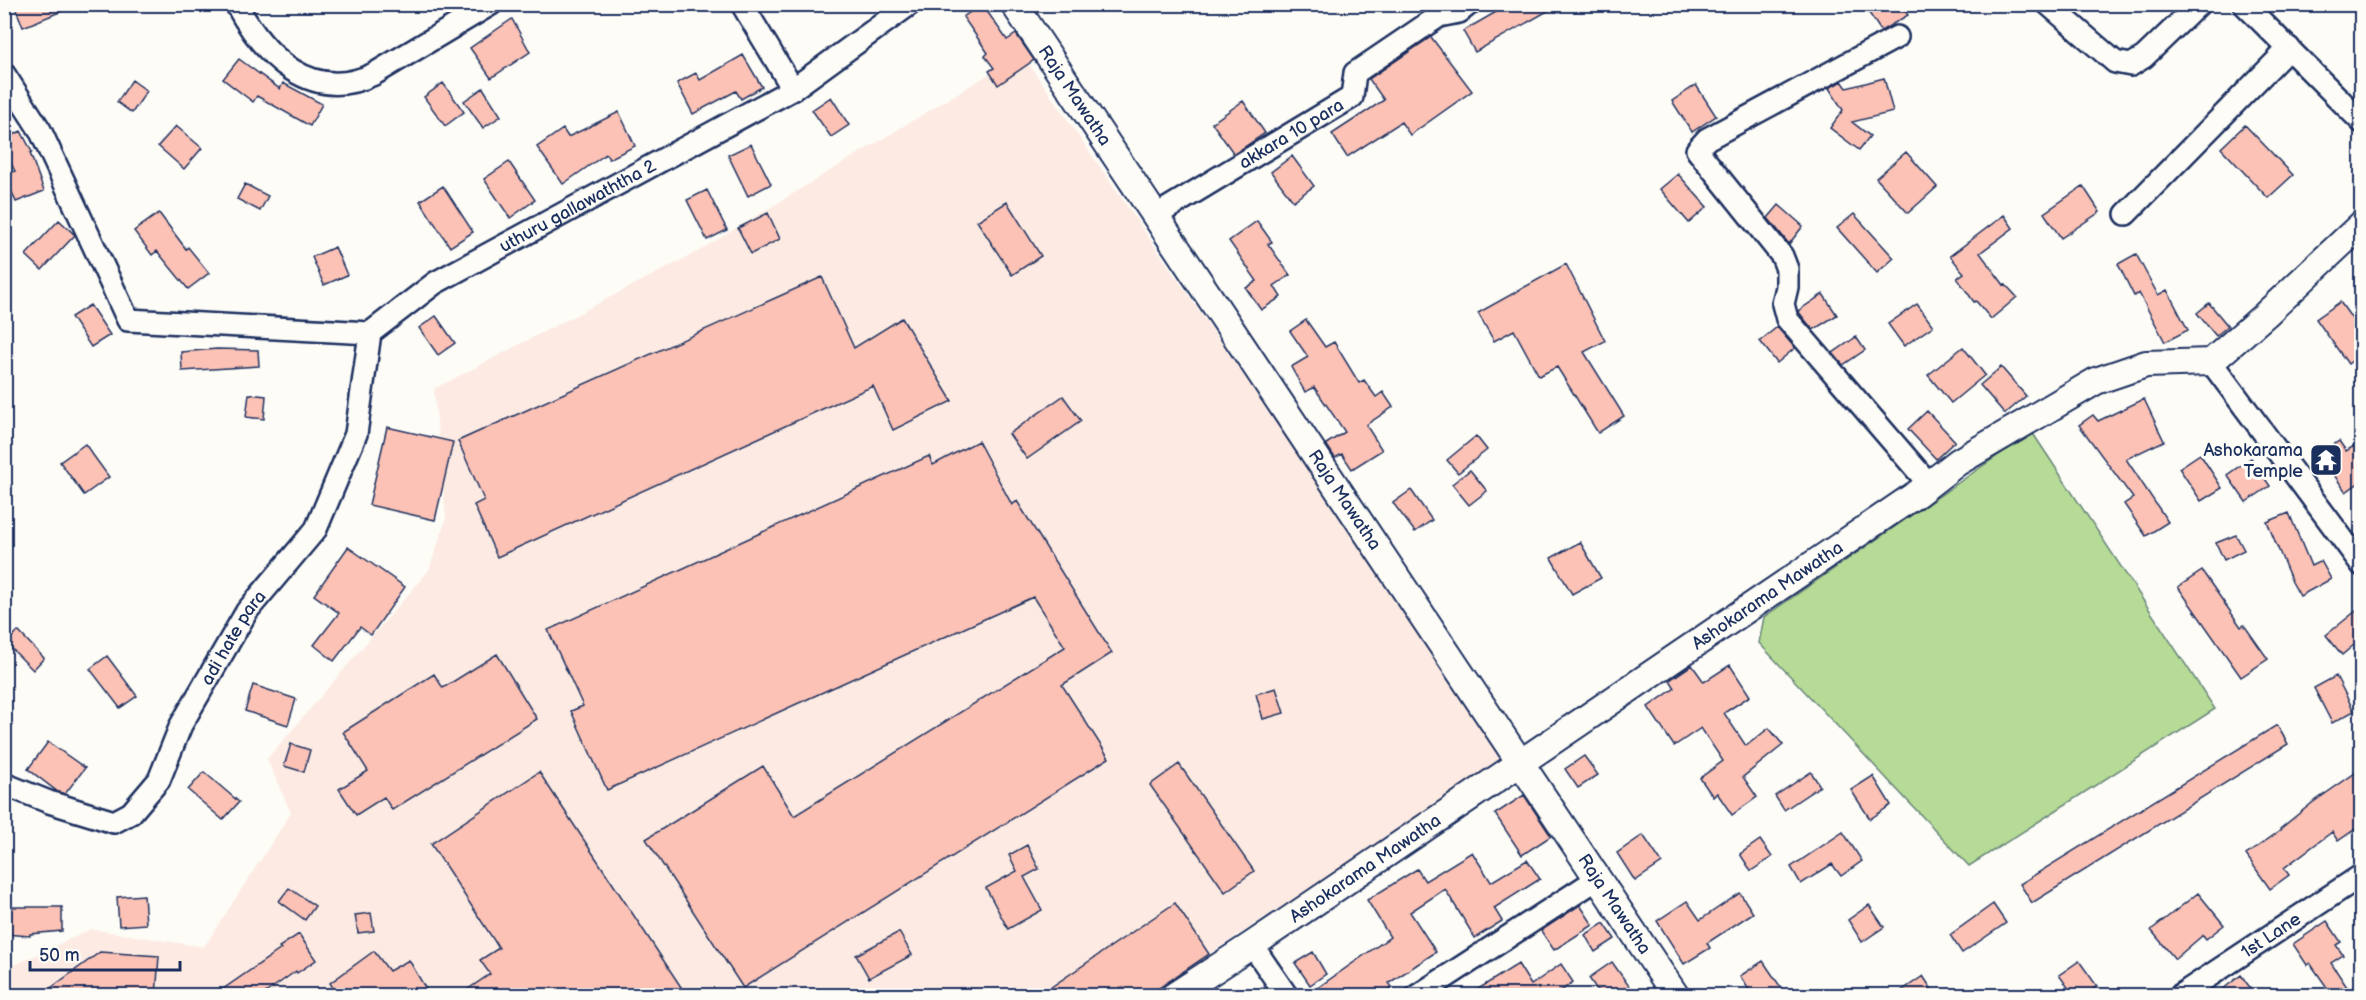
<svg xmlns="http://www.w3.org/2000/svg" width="2366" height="1000" font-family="'Balsamiq Sans',sans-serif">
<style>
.built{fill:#fdebe3}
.green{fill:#b6db96;stroke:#68857a;stroke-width:1.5}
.building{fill:#fcc2b5;stroke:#1b2f5e;stroke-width:1.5}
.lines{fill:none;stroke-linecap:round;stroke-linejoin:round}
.minor-casing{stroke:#1b2f5e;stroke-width:26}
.tertiary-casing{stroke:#1b2f5e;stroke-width:30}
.minor{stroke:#fdfcf7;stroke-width:21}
.tertiary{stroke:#fdfcf7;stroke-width:26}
.labels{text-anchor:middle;stroke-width:6;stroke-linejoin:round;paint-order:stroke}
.street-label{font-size:18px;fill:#1b2f5e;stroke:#fdfcf7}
.poi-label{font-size:18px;fill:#1b2f5e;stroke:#fdfcf7;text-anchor:end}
</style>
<rect width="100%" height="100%" fill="#fdfcf7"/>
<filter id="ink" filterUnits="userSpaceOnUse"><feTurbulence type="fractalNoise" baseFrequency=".0167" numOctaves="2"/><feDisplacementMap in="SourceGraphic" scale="12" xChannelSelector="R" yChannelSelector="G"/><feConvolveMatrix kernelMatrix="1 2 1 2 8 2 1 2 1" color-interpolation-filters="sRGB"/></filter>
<g filter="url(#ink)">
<path class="built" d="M1022,54L1509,759L1146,995L5,996L4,970L91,929L204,947L291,813L267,759L429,570L446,519L434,389L697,252Z"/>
<path class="green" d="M2032,432L2215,709L1969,866L1759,643L1764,617Z"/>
<path class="building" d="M14,4H77V5L23,27Z
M982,4L1007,40L1016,34L1034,60L998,85L989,71L994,68L985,56L988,53L963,17Z
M1510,4H1560L1475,52L1463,31Z
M1863,4H1900L1908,15L1881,31Z
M512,19L530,52L491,78L470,48Z
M1431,37L1472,91L1410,135L1401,122L1347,157L1332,134L1384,100L1369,79Z
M743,55L762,87L741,99L736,91L693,114L677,83L696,73L700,80Z
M239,59L280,89L283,83L322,104L310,126L257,96L253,102L223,79Z
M1884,78L1893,112L1852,122L1870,136L1859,150L1830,128L1843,110L1829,88L1842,81L1847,88Z
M132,80L147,91L132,113L117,102Z
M443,83L464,112L445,126L424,97Z
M1696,85L1716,116L1692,132L1672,101Z
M483,88L501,116L483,128L464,101Z
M831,97L849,125L831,137L812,110Z
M1243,101L1265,133L1234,154L1212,123Z
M619,112L635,146L609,159L606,154L563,184L537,147L563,129L568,137Z
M2245,125L2293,175L2268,198L2221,148Z
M176,126L202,148L184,169L158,146Z
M21,131L32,152L30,153L44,191L16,202L5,175L15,171L4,150V140Z
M751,144L771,184L748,196L728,155Z
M1906,152L1937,187L1908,213L1876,178Z
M1292,156L1314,186L1293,201L1271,172Z
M509,162L535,200L510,218L484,179Z
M1678,174L1707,207L1689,223L1660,189Z
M245,184L268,196L260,211L237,199Z
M443,186L473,232L450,247L420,201Z
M2083,186L2100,212L2061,238L2044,213Z
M707,190L727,230L707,240L687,200Z
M1007,202L1041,256L1012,275L977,221Z
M1779,205L1803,226L1789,244L1768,218Z
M159,213L186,249L188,247L209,273L188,289L157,251L152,255L134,231Z
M768,213L780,239L751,254L738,228Z
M1854,214L1894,258L1877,273L1837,228Z
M2004,215L2013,228L1980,253L2004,285L2005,284L2017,297L1991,319L1976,301L1974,302L1957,278L1964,273L1950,256Z
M59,220L75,235L42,270L26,255Z
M1257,221L1272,242L1268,244L1290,275L1274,286L1281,297L1261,310L1246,288L1257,281L1229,241Z
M335,247L347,275L324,285L312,257Z
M2136,254L2158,295L2167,290L2188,330L2165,342L2139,293L2134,296L2118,264Z
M1566,264L1605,341L1584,352L1624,416L1598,433L1557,367L1539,376L1514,330L1494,341L1478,313Z
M822,277L854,348L902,318L952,401L893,430L873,386L497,557L474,505L484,500L458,441Z
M1823,294L1837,315L1813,330L1798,311Z
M2340,302L2355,323L2361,319V354L2348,364L2316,319Z
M2209,303L2228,326L2216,336L2197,313Z
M1917,304L1933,326L1904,346L1888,324Z
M90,305L110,335L91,347L71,317Z
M436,316L455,343L438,355L419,328Z
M1306,320L1325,347L1334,342L1359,383L1364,380L1376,397L1383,392L1393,407L1366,425L1382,450L1352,469L1342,454L1335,458L1326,444L1345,432L1314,387L1305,392L1291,367L1308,357L1290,331Z
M1777,327L1795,348L1777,363L1760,341Z
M1856,337L1865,350L1843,365L1833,353Z
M1963,347L1985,375L1951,403L1928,375Z
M217,349L258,350L259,366L182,371L181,352Z
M2001,367L2026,396L2005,414L1980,385Z
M249,394L266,396L264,419L246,417Z
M1063,396L1081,421L1027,459L1009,434Z
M2144,399L2164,441L2126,459L2168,522L2146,536L2124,504L2133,498L2079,425L2093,415L2098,421Z
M1927,411L1955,441L1936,459L1908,429Z
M387,427L453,442L435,520L369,505Z
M1476,436L1487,450L1458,473L1447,460Z
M978,441L1012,505L1017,501L1112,653L1062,685L1109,758L743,988L646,839L763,766L794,816L1065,647L1033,597L607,790L571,711L583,706L548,630L929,456L933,465Z
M2339,441L2346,451L2354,446L2361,456V481L2346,492L2327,465L2333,461L2326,450Z
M85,444L109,477L84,495L60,462Z
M2200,454L2222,488L2201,501L2179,468Z
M2251,458L2270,486L2246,502L2227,475Z
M1470,470L1487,491L1469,505L1452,484Z
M1411,490L1432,520L1415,532L1393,503Z
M2289,513L2311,566L2321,561L2331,579L2300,596L2292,582L2267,522Z
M2236,535L2244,550L2224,560L2216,543Z
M1580,542L1601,578L1572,594L1551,558Z
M348,547L405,587L371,635L360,627L334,661L314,645L339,613L314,595Z
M2202,571L2241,627L2244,625L2268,659L2241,677L2178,587Z
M2361,607V639L2342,655L2326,635Z
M18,631L44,658L33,670L6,643Z
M497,654L537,719L392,810L384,797L356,815L339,789L368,771L343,732L434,674L443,688Z
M107,656L137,696L120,708L90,669Z
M1692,665L1704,682L1730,665L1750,696L1724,713L1746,746L1769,728L1783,745L1743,777L1757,797L1732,815L1717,793L1713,797L1700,778L1723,761L1701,728L1674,746L1648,707L1675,688L1670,680Z
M2336,676L2354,711L2332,723L2314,688Z
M253,685L296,699L288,725L245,711Z
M1276,688L1284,713L1263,719L1256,694Z
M2277,725L2288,744L2032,903L2020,884Z
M48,742L85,768L65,794L58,792L28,769Z
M291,744L310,750L304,772L284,766Z
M1584,756L1598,775L1578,788L1565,769Z
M1179,764L1254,871L1225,892L1150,785Z
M2361,769V825L2338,841L2332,832L2284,868L2289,875L2270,889L2246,855L2281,830L2280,829L2312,803Z
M204,772L239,802L223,820L188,790Z
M539,772L687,996H458L490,974L480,960L499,948L431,844Z
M1811,772L1820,786L1784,810L1775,796Z
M1873,776L1891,805L1870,819L1851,790Z
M1524,795L1551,836L1522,855L1495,814Z
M1843,832L1862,861L1841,876L1832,864L1801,884L1791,867Z
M1643,835L1662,863L1635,881L1617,853Z
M1760,840L1772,857L1751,871L1740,854Z
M1027,845L1039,869L1024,877L1042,910L1008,929L986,888L1017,871L1009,855Z
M1472,852L1491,882L1527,860L1540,879L1494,908L1502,921L1475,938L1445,889L1410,912L1436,952L1389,983L1392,987L1380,996H1306L1390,937L1367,900L1417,869L1425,881Z
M289,888L315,906L305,920L279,901Z
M1740,893L1753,913L1707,943L1710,948L1684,964L1657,921L1687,901L1700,920Z
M2198,893L2224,925L2206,939L2203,935L2175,959L2151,930Z
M144,895L146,924L119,926L117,897Z
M1175,903L1209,954L1147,996H1038Z
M1993,904L2006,923L1962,953L1950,935Z
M1580,905L1593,925L1554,950L1541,931Z
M1869,905L1884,927L1862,942L1848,920Z
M4,907H62V931L30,934V936L4,934Z
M371,913L374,931L358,933L355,915Z
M2327,921L2341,942L2336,945L2343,955L2331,963L2353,996H2333L2310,963L2307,965L2293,944Z
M1604,923L1615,939L1595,952L1585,935Z
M899,932L912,955L869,978L856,955Z
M299,934L316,960L297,973L296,971L261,996H213L281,949L279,947Z
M374,951L389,971L409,960L430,996H338L330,983Z
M100,952L159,956L156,996H40Z
M1313,952L1326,974L1310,985L1295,963Z
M1763,961L1782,989L1772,996H1753L1740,976Z
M2079,961L2097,986L2084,996H2074L2059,975Z
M1612,962L1629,986L1615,996H1601L1589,978Z
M1518,964L1531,985L1561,964L1573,982L1554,996H1467Z
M2241,975L2256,996H2214Z
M1923,976L1936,996H1894Z"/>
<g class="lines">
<g class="minor-casing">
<g id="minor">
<path d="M236,4C264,56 311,104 374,74L491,4"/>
<path d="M2048,4L2115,62L2131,65L2144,57L2199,4"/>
<path d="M2244,4L2362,122"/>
<path d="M1897,37L1707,139L1697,150L1782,256L1787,269V287L1783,304L1787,319L1929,484"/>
<path d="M4,74L40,130L128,320L370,333"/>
<path d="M793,89L910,4"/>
<path d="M2126,214L2289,48"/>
<path id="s1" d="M1155,216L1352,97L1355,73L1439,16L1459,12L1469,4"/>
<path id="s2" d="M370,333L435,283L793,89L742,4"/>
<path d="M2211,362L2362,565"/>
<path id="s3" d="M4,784L49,802L114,822L131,813L159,780L181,725L247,611L316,529L356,434L370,333"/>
<path d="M1252,945L1287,996"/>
<path d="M1417,996L1597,879"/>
<path id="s4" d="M2179,996L2362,875"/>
</g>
</g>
<g class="tertiary-casing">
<g id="tertiary">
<path id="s5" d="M1014,4L1676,996"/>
<path id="s6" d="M1174,996L1252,945L1918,493L1958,462L2096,381L2146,364L2211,362L2266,314L2362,224"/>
</g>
</g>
<use href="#minor" class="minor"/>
<use href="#tertiary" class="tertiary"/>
</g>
</g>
<defs>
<g id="temple-square" transform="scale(1.725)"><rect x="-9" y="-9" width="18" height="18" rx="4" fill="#1b2f5e" stroke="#fdfcf7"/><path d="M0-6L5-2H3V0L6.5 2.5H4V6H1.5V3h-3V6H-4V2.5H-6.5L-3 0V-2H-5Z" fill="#fff"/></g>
</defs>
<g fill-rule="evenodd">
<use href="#temple-square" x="2326" y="460"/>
</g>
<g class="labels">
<g class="street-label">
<text dy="6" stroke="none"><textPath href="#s5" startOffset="110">Raja Mawatha</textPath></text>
<text dy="6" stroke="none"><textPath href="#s1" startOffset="159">akkara 10 para</textPath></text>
<text dy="6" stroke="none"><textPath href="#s2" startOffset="244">uthuru gallawaththa 2</textPath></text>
<text dy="6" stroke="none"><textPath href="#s5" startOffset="596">Raja Mawatha</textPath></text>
<text dy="6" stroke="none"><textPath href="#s6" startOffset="716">Ashokarama Mawatha</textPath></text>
<text dy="6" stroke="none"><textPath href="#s3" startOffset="340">adi hate para</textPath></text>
<text dy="6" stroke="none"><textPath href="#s6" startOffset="230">Ashokarama Mawatha</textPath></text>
<text dy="6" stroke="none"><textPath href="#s5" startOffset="1082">Raja Mawatha</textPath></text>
<text dy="6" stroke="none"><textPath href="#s4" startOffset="110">1st Lane</textPath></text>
</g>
<g class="poi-label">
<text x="2303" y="456">Ashokarama<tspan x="2303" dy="21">Temple</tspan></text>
</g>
</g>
<rect width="2366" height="1000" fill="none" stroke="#fdfcf7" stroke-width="24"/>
<rect x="12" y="12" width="2342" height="976" fill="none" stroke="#1b2f5e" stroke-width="2" filter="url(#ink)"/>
<path d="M30 961v9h150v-9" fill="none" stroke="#1b2f5e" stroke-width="3"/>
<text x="39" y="961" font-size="18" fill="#1b2f5e" stroke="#fdfcf7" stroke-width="4.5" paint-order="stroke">50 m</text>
</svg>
